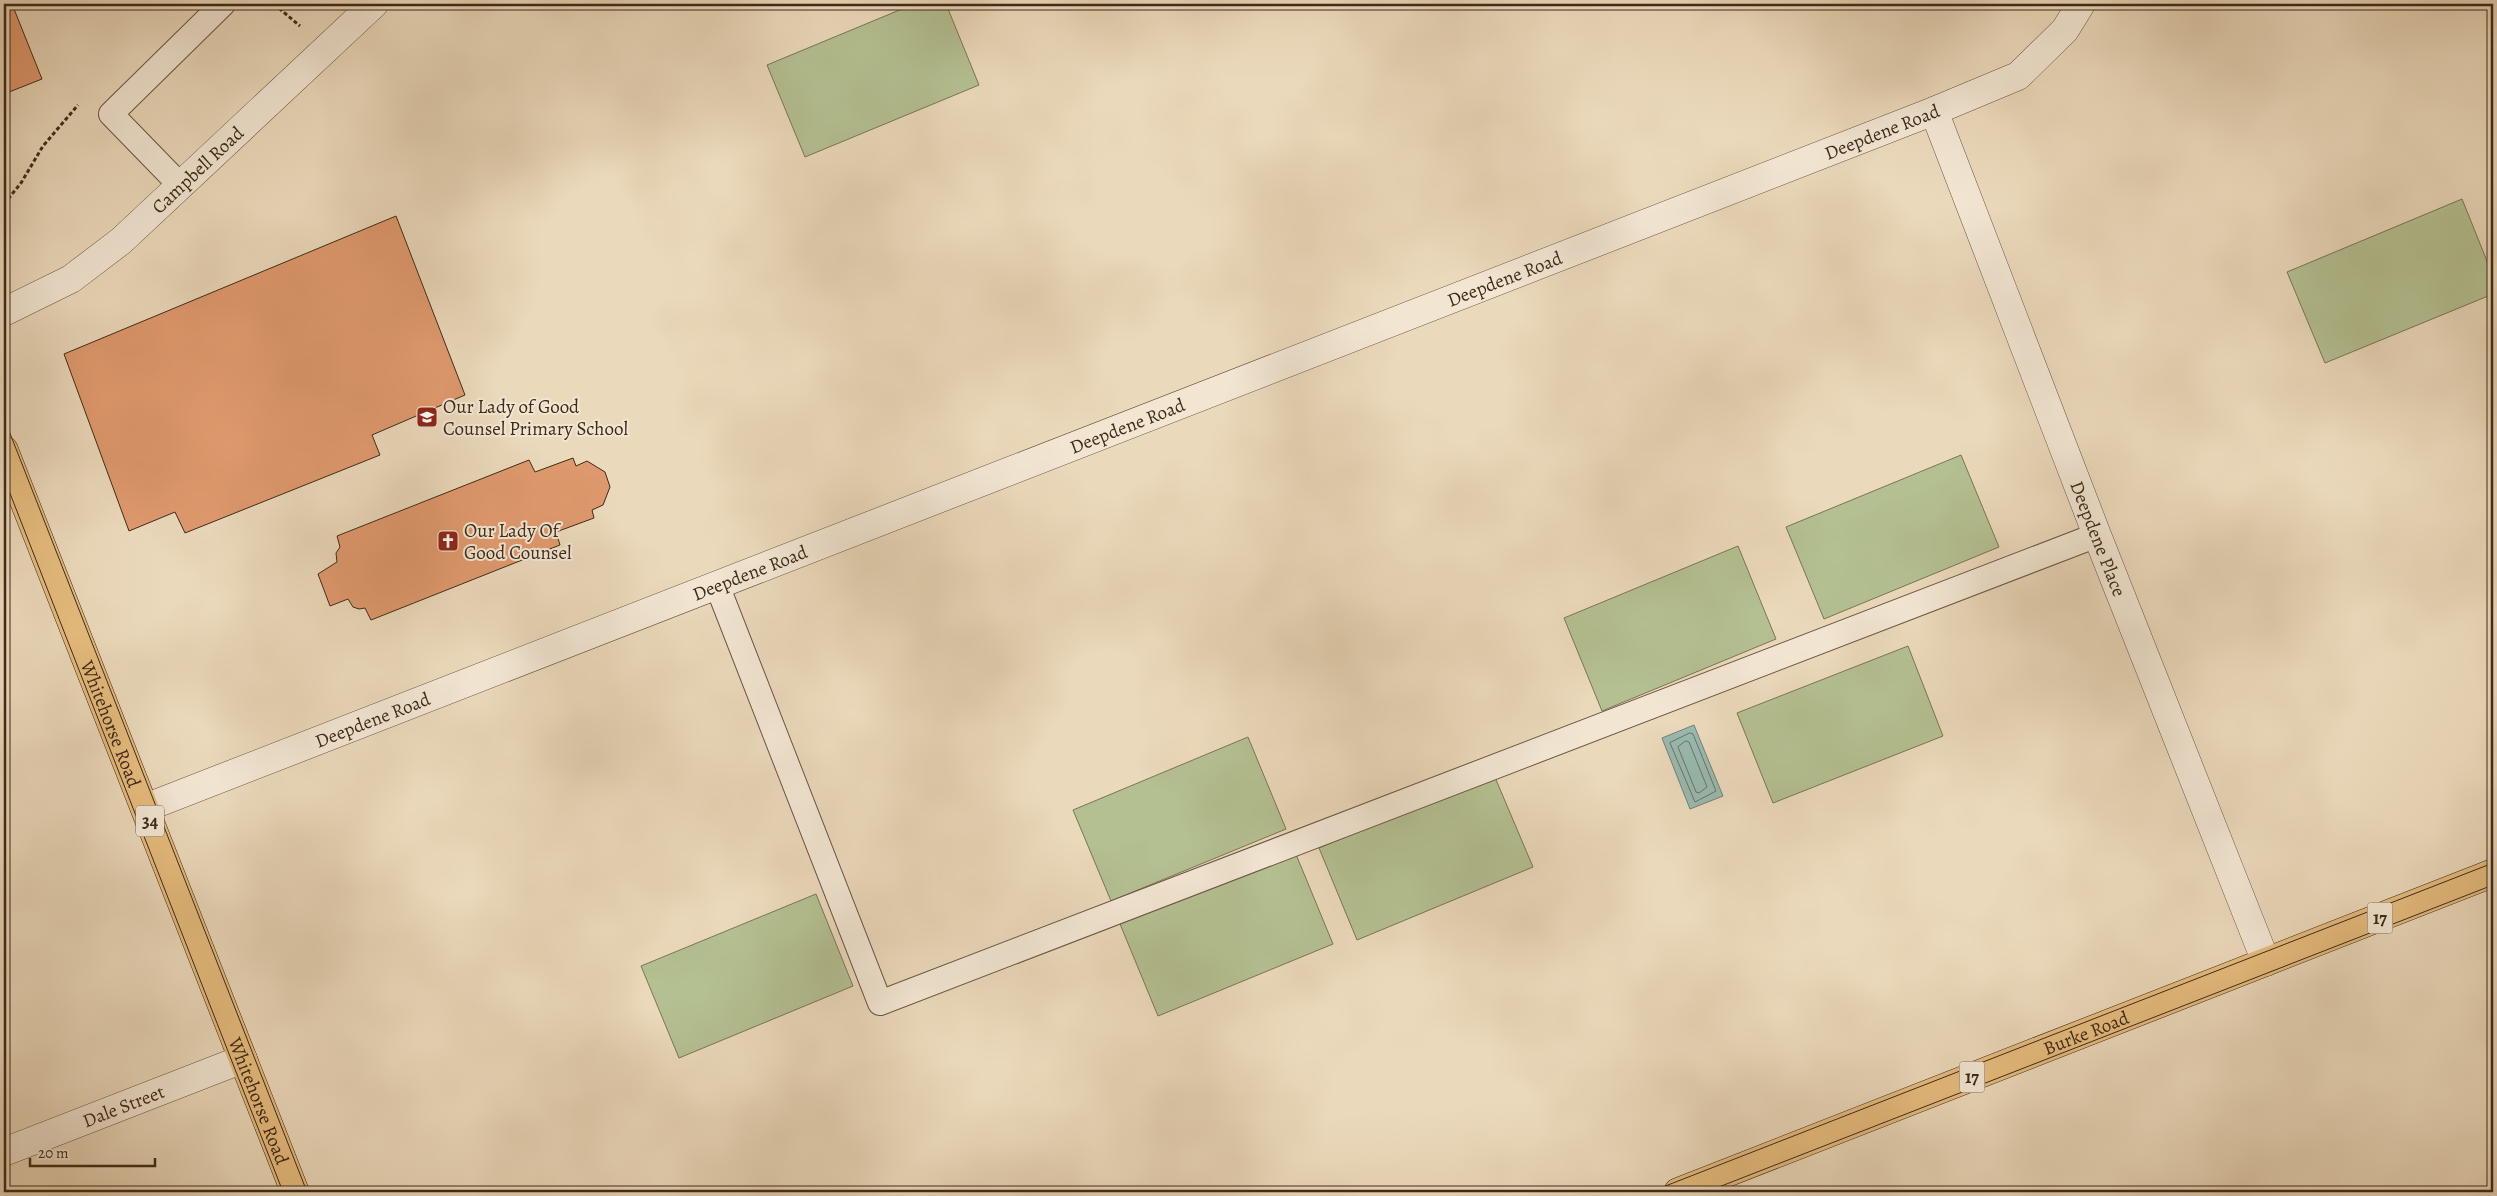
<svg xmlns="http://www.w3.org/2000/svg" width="2497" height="1196" font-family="Alegreya,serif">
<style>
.green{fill:#b4c092;stroke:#797556}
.water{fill:#98bab0;stroke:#748074}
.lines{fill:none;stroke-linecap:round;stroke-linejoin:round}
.shore{stroke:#6b7264;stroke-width:1}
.building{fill:#e0996e;stroke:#3e2a19}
.service-casing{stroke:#695642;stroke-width:26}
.minor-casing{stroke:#695642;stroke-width:29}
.primary-casing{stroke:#3e2a19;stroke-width:29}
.path{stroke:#3e2a19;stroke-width:3;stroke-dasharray:4 2.5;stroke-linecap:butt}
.service{stroke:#f2e6d3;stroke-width:24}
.minor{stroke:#f2e6d3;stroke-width:28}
.primary{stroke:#e6bc7e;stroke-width:28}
.tram{stroke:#3e2a19;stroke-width:1}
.labels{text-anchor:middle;stroke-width:4;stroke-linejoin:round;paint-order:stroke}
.shield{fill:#f2e6d3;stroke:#746251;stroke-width:1}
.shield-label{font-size:18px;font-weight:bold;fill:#3e2a19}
.street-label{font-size:19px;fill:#3e2a19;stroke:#f2e6d3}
.poi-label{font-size:19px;fill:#3e2a19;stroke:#f2e6d3;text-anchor:start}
</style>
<rect width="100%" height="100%" fill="#ebd9bb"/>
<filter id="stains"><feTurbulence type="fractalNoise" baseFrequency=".004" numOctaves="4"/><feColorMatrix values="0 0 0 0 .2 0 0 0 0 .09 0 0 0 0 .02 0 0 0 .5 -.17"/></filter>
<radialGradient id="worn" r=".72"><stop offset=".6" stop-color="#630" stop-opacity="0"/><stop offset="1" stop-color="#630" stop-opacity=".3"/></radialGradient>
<path class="green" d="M914,4H946L979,85L805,157L767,65Z
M2462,199L2493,276V294L2325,363L2287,272Z
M1961,455L1999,547L1824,619L1786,527Z
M1738,546L1776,639L1602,711L1564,618Z
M1908,646L1943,736L1773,803L1737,713Z
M1248,737L1286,829L1111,901L1073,810Z
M1494,775L1533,867L1357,940L1319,848Z
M1295,852L1333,944L1158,1016L1120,924Z
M816,894L853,986L679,1058L641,966Z"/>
<path class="water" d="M1694,725L1723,796L1690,809L1662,738Z"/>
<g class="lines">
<path class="shore" d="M1690,733L1693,734L1716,791L1695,802L1670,743Z
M1686,741L1689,742L1707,787L1699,793L1696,792L1678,747Z"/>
</g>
<path class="building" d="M4,4H12L42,79L4,94Z
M396,216L465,395L372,435L380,455L185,533L175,512L129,531L64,354Z
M573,458L576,466L587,461L605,472L610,487L603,505L592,510L594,518L556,532L560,545L371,620L365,608L359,609L353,607L348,599L330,606L318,574L337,562L336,553L340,547L337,536L529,460L535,472Z"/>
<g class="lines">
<g class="service-casing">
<path id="service" d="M180,185L111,114L223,4
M717,585L880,1003L2097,535"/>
</g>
<g class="minor-casing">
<g id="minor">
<path id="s1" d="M1934,111L2097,535L2266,962"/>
<path id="s2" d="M4,312L71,279L121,241L374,4"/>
<path id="s3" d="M145,808L1934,111L2018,76L2065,30L2081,4"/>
<path id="s4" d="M4,1152L243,1059"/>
</g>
</g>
<g class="primary-casing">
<g id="primary">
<path id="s5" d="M4,450L295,1192"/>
<path id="s6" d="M1678,1192L2493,873"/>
</g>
</g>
<path class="path" d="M274,4L300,26
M4,204L21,183L43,146L78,105"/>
<use href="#service" class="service"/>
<use href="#minor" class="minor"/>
<use href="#primary" class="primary"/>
<path class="tram" d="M4,418L307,1192
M4,478L283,1192
M1650,1192L2493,863
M1706,1192L2493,885"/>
</g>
<defs>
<g id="school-square" transform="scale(1.125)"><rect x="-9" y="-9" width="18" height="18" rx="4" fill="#8f2418" stroke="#f2e6d3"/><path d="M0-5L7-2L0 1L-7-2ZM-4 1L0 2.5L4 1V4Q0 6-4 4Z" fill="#fff"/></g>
<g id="church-square" transform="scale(1.125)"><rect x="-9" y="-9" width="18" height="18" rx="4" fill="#8f2418" stroke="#f2e6d3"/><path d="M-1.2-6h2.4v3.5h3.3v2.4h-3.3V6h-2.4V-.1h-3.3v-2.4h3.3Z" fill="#fff"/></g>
</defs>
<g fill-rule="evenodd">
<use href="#school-square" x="427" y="417"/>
<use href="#church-square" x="448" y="541"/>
</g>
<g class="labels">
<g class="shield">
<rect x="136" y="805.5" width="28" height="31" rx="4"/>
<rect x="2367.5" y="902.5" width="25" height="31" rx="4"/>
<rect x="1959.5" y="1061.5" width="25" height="31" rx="4"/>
</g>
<g class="shield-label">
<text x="150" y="827">34</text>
<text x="2380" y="924">17</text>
<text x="1972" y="1083">17</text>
</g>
<g class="street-label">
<text dy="7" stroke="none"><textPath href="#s3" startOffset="1864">Deepdene Road</textPath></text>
<text dy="7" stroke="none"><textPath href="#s2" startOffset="242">Campbell Road</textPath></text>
<text dy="7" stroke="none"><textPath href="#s3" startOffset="1459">Deepdene Road</textPath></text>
<text dy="7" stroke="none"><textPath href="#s3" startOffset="1054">Deepdene Road</textPath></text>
<text dy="7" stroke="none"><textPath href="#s1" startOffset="458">Deepdene Place</textPath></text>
<text dy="7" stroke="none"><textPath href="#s3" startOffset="649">Deepdene Road</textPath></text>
<text dy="7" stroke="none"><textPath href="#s3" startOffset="244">Deepdene Road</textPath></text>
<text dy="7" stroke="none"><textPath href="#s5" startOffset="294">Whitehorse Road</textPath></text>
<text dy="7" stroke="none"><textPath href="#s6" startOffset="438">Burke Road</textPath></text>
<text dy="7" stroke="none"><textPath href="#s5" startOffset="699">Whitehorse Road</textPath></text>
<text dy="7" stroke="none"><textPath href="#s4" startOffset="128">Dale Street</textPath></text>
</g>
<g class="poi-label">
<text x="443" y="413">Our Lady of Good<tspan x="443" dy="22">Counsel Primary School</tspan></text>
<text x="464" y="537">Our Lady Of<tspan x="464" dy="22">Good Counsel</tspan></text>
</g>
</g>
<rect width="2497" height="1196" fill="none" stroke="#ebd9bb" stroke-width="20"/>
<rect x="5" y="5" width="2487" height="1186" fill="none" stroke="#3e2a19" stroke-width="2.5"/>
<rect x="10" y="10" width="2477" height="1176" fill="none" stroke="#3e2a19"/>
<path d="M30 1158v8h125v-8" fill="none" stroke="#3e2a19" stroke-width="2.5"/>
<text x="38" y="1158" font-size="15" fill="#3e2a19" stroke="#f2e6d3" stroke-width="4" paint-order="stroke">20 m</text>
<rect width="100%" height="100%" filter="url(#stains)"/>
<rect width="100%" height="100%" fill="url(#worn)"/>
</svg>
